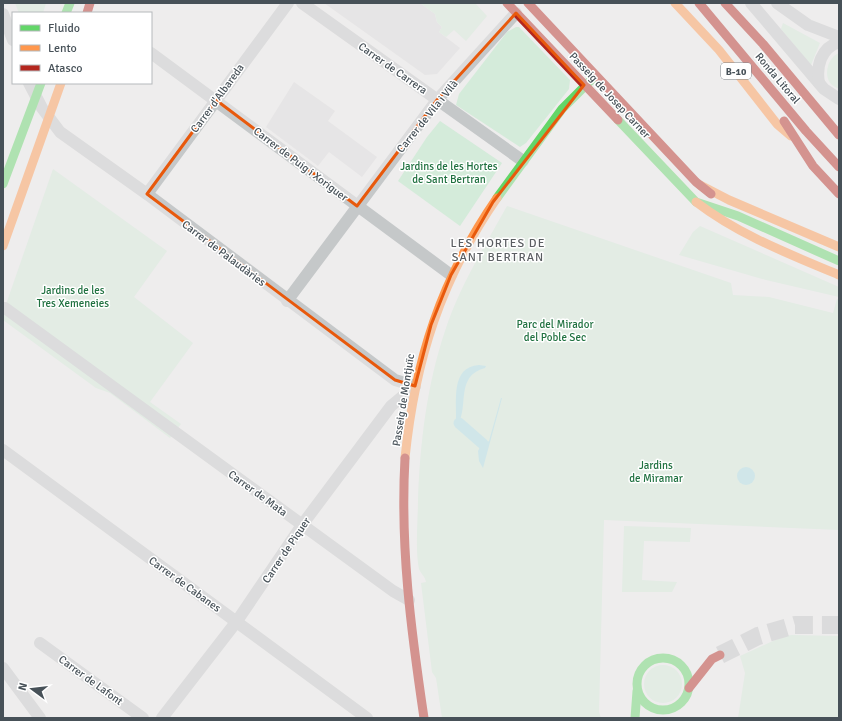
<svg xmlns="http://www.w3.org/2000/svg" width="842" height="721" font-family="Signika,sans-serif">
<style>
.education{fill:#dcdcdd}
.green{fill:#d4ebda}
.water{fill:#acdee5}
.lines{fill:none;stroke-linecap:round;stroke-linejoin:round}
.canal{stroke:#acdee5;stroke-width:11}
.secondary-tunnel{stroke:#c4c6c8;stroke-width:18;stroke-dasharray:18 9;stroke-linecap:butt}
.street{stroke:#c5c8c9;stroke-width:12}
.fast{stroke:#63d668;stroke-width:9}
.slow{stroke:#ff974d;stroke-width:9}
.jam{stroke:#b3261e;stroke-width:9}
.marked{fill:none;stroke:#e8590c;stroke-width:3;stroke-linejoin:round}
.labels{text-anchor:middle;stroke-width:3;stroke-linejoin:round;paint-order:stroke}
.shield{fill:#fff;stroke:#7e858a;stroke-width:1}
.shield-label{font-size:10px;font-weight:bold;fill:#475158}
.street-label{font-size:11px;fill:#475158;stroke:#fff}
.park-label{font-size:11px;fill:#207140;stroke:#fff}
.neighbourhood-label{font-size:12px;letter-spacing:1px;fill:#5a5d61;stroke:#fff}
</style>
<rect width="100%" height="100%" fill="#eeeded"/>
<g class="education">
<path d="M324 3H420L435 14 437 22 442 27 439 32 460 48 437 74 425 75Z"/>
<path d="M294 82 335 111 328 121 377 157 362 177 329 152 318 166 266 127Z"/>
</g>
<g class="green">
<path d="M15 3H46L43 13H19Z"/>
<path d="M420 3H475L487 16 466 41 454 30 446 37 439 32 442 27 437 22 435 14Z"/>
<path d="M783 23 820 43 811 65 781 29Z"/>
<path d="M516 27H519L570 80 569 89 526 143 520 147 456 105 459 94 507 32Z"/>
<path d="M839 53V89C837 88 833 86 831 84 823 75 828 57 839 53Z"/>
<path d="M440 121 502 163 460 226 398 181 427 137Z"/>
<path d="M53 169 167 251 134 297 193 343 150 402 181 424 170 438 110 393 96 388 3 320V313Z"/>
<path d="M507 206 731 283 733 295 769 297 833 313 837 299 839 300V530L604 520 599 712 601 718H442L436 678 432 672 421 583 426 582C425 576 421 574 419 569 415 550 418 519 418 499 420 443 427 384 445 331 459 287 485 246 507 206Z"/>
<path d="M700 226 839 287V297L766 280 679 255 693 232Z"/>
<path d="M624 526 691 528 690 542 644 541 642 580 677 582 672 592H622Z"/>
<path d="M792 635 839 636V718H738L745 673 740 656 784 636Z"/>
<circle cx="663" cy="684" r="19"/>
</g>
<g class="water">
<path d="M479 365 486 366 485 368C455 376 469 406 458 424L456 422C457 401 450 367 479 365Z"/>
<path d="M501 398H502L483 468 479 461 478 451 480 447 489 441Z"/>
<circle cx="746" cy="476" r="9"/>
</g>
<g class="lines">
<path class="canal" d="M459 423 483 444"/>
<path class="secondary-tunnel" d="M720 655 758 636 795 625H839"/>
<g class="street">
<path d="M302 3 523 161"/>
<path d="M751 3 824 89 839 99"/>
<path d="M777 3 808 25 839 37"/>
<path d="M3 14 13 40"/>
<path d="M151 53 451 275"/>
<path d="M29 83 42 108 60 132 147 194 395 380 415 386"/>
<path d="M819 83C816 66 821 48 839 42"/>
<path d="M147 194 288 3"/>
<path d="M287 301 437 100 516 13"/>
<path d="M5 308 393 591 409 600"/>
<path d="M3 450 367 718"/>
<path d="M40 643 143 718"/>
<path d="M3 668 40 718"/>
<path d="M162 718 237 621 302 525 391 406 415 386"/>
</g>
<g class="fast">
<path d="M66 13 70 3"/>
<path d="M618 120 696 202 738 216 839 261"/>
<path d="M3 184 41 83"/>
<path d="M497 198 562 109 595 76"/>
<circle cx="663" cy="684" r="26"/>
<path d="M635 718 637 691"/>
</g>
<g class="slow">
<path d="M675 3 719 50 777 124 791 136"/>
<path d="M700 185 729 200 839 247"/>
<path d="M696 202C739 235 789 254 839 275"/>
<path d="M3 246 61 83"/>
<path d="M405 458C415 360 441 279 497 198"/>
</g>
<g class="jam">
<path d="M507 3 618 120"/>
<path d="M528 3 696 182 711 194"/>
<path d="M699 3 806 131 839 167"/>
<path d="M725 3 763 44 839 135"/>
<path d="M87 13 90 3"/>
<path d="M784 121 813 166 839 194"/>
<path d="M405 458C400 547 411 630 424 718"/>
<path d="M689 688 712 659 720 655"/>
</g>
</g>
<path d="M0 0H842V721H0ZM516 13 584 85 493 202 451 275 431 325 415 386 395 380 147 194 216 100 357 206 437 100Z" fill="#eeeded" fill-opacity=".55" fill-rule="evenodd"/>
<path class="marked" d="M516 13 584 85 493 202 451 275 431 325 415 386 395 380 147 194 216 100 357 206 437 100Z"/>
<g class="labels">
<rect class="shield" x="721" y="63" width="30" height="16" rx="3"/>
<g class="shield-label">
<text x="736" y="75">B-10</text>
</g>
<g class="street-label">
<text transform="translate(393 68) rotate(35)" y="4">Carrer de Carrera</text>
<text transform="translate(778 78) rotate(50)" y="4">Ronda Litoral</text>
<text transform="translate(610 95) rotate(47)" y="4">Passeig de Josep Carner</text>
<text transform="translate(217 98) rotate(-54)" y="4">Carrer d'Albareda</text>
<text transform="translate(427 116) rotate(-51)" y="4">Carrer de Vila i Vilà</text>
<text transform="translate(301 164) rotate(37)" y="4">Carrer de Puig i Xoriguer</text>
<text transform="translate(224 253) rotate(37)" y="4">Carrer de Palaudàries</text>
<text transform="translate(403 400) rotate(-81)" y="4">Passeig de Montjuïc</text>
<text transform="translate(258 493) rotate(36)" y="4">Carrer de Mata</text>
<text transform="translate(286 550) rotate(-56)" y="4">Carrer de Piquer</text>
<text transform="translate(185 584) rotate(36)" y="4">Carrer de Cabanes</text>
<text transform="translate(91 680) rotate(36)" y="4">Carrer de Lafont</text>
</g>
<g class="park-label">
<text x="449" y="170">Jardins de les Hortes<tspan x="449" dy="13">de Sant Bertran</tspan></text>
<text x="73" y="294">Jardins de les<tspan x="73" dy="13">Tres Xemeneies</tspan></text>
<text x="555" y="328">Parc del Mirador<tspan x="555" dy="13">del Poble Sec</tspan></text>
<text x="656" y="469">Jardins<tspan x="656" dy="13">de Miramar</tspan></text>
</g>
<g class="neighbourhood-label">
<text x="498" y="247">LES HORTES DE<tspan x="498" dy="14">SANT BERTRAN</tspan></text>
</g>
</g>
<rect width="842" height="721" fill="none" stroke="#475158" stroke-width="8"/>
<rect x="12" y="12" width="140" height="72" fill="#ffffff" stroke="#b5b9bc"/>
<rect x="20" y="25" width="20" height="6" fill="#63d668" stroke="#b5b9bc"/>
<text x="48" y="32" font-size="12" fill="#475158">Fluido</text>
<rect x="20" y="45" width="20" height="6" fill="#ff974d" stroke="#b5b9bc"/>
<text x="48" y="52" font-size="12" fill="#475158">Lento</text>
<rect x="20" y="65" width="20" height="6" fill="#b3261e" stroke="#b5b9bc"/>
<text x="48" y="72" font-size="12" fill="#475158">Atasco</text>
<g transform="translate(32 689) rotate(285)" stroke="#ffffff" stroke-width="3" paint-order="stroke">
<path d="M0-3L7 15L0 10L-7 15Z" fill="#475158"/>
<text y="-6" font-size="11" font-weight="bold" text-anchor="middle" fill="#475158">N</text>
</g>
</svg>
